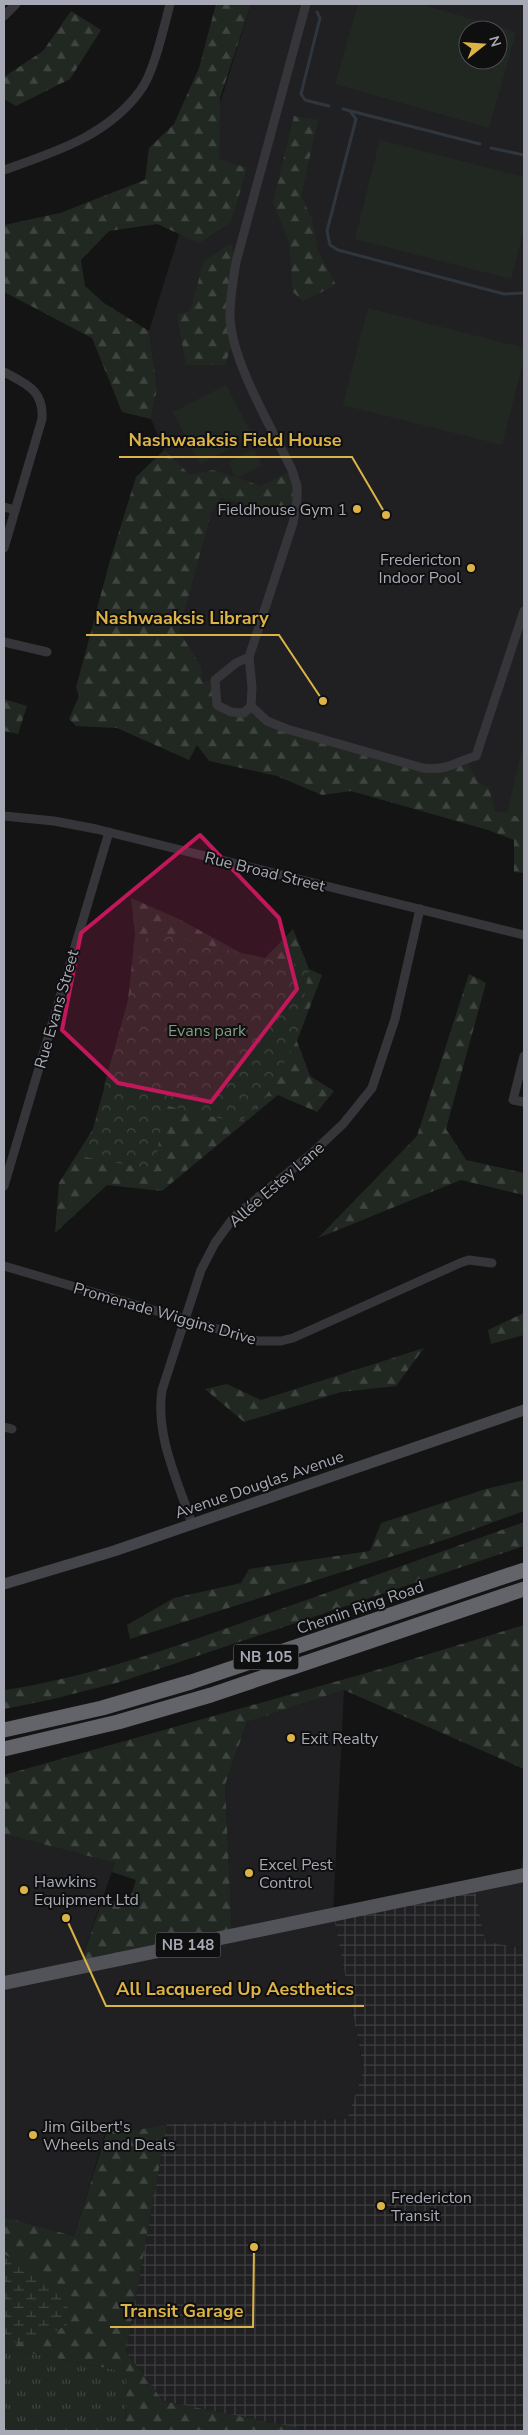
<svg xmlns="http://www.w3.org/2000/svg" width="528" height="2435" font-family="'Nunito Sans',sans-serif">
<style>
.built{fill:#202022;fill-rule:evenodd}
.industrial{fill:url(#industrial-grid)}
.grass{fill:url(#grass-tufts)}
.forest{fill:url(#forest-firs)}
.wetland{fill:url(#wetland-marsh)}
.park{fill:url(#park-crowns)}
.pitch{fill:#212822;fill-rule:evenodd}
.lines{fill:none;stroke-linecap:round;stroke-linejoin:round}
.stream{stroke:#2f363d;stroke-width:3}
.street{stroke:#36363a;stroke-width:9}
.secondary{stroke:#44454a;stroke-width:11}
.primary{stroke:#525359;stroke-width:14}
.highway{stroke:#62646a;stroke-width:15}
.marked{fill:#c2185b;fill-opacity:0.2;stroke:#c2185b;stroke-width:4;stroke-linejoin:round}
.poi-dot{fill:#dcb346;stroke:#0f0f10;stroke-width:2}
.labels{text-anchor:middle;stroke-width:4;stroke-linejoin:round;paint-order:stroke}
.shield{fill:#0f0f10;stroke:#797c83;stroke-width:1}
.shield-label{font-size:15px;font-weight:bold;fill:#a7aab4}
.poi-label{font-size:16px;fill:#a7aab4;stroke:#0f0f10;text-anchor:start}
.street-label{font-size:16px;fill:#a7aab4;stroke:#0f0f10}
.park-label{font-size:16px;fill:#819d84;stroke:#0f0f10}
.leader{fill:none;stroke:#dcb346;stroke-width:2}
.callout-dot{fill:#dcb346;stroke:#0f0f10;stroke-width:2}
.callout-label{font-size:18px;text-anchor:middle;font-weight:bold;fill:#dcb346;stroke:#0f0f10;stroke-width:4;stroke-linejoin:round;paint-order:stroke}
</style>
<defs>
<pattern id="industrial-grid" width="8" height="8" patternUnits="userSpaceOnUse" patternTransform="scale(1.25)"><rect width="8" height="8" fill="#202022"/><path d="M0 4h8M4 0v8" fill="none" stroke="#3e3e40"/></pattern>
<pattern id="grass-tufts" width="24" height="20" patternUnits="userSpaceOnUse" patternTransform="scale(1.25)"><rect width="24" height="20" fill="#212822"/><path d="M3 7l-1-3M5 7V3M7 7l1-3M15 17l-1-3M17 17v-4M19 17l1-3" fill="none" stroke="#3e4440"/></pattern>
<pattern id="forest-firs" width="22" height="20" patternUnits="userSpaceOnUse" patternTransform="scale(1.25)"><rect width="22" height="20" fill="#212822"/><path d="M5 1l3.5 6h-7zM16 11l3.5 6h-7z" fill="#3e4440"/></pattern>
<pattern id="wetland-marsh" width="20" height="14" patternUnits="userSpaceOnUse" patternTransform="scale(1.25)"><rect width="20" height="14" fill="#212822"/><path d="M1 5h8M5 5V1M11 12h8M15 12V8" fill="none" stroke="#3e4440"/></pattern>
<pattern id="park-crowns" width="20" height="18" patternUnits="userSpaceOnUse" patternTransform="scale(1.25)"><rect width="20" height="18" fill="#212822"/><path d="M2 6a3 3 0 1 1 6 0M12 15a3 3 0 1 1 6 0" fill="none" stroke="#3e4440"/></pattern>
</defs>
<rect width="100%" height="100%" fill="#141415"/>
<g class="built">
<path d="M251 4H524V839L210 748 166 649 177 482 151 419 157 388 149 331ZM468 30H498V60H468Z"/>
<path d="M344 1690 333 1913 364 2071 347 2119 167 2124 137 2130 121 2128 105 2134 74 2236 4 2217V1834L115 1863 78 1968 232 1935 225 1785 247 1722Z"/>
<path d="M524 1845V1949L485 1941 474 1885 520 1876Z"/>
</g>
<path class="industrial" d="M474 1885 485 1941 524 1949V2431H297V2428L163 2401 126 2352 167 2124 347 2119 364 2070 333 1913Z"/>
<path class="grass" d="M4 2348 127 2372 125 2431H4Z"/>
<g class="forest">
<path d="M216 4H251L220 98 219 159 247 168 231 222 199 243 157 224 109 231 81 260 85 286 104 303 149 331 157 388 151 419 122 412 92 338 4 292V225L60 213 145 180 149 148 174 124 199 68Z"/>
<path d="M71 11 101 30 70 79 16 106 4 99V77L43 51Z"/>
<path d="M294 116 318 120 301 196 312 219 318 251 336 285 303 301 293 292 289 242 273 202Z"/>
<path d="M231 243 236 262 231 295 233 341 225 365H186L177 315 190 311 204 261Z"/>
<path d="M164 450 190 475 213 470 261 486 292 470 297 500 274 513 221 498 211 513 179 631 201 667 202 682 215 680 217 705 231 712 251 706 267 721 423 768 466 759 478 782 489 788 495 812 507 813 524 819V873L514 872V840L488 830 351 791 322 795 277 776 209 761 197 745 189 760 117 728 76 726 69 719 79 696 76 687 84 658 109 564 136 477Z"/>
<path d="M4 699 27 706 18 734 4 731Z"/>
<path d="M131 898 179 919 241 953 265 958 293 929 309 969 322 975 297 1041 310 1076 334 1091 317 1112 278 1095 162 1191 107 1185 55 1233 59 1183 108 1105 104 1086 128 1000 135 934Z"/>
<path d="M469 974 486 983 446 1129 466 1160 524 1173V1195L461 1180 318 1238 417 1136Z"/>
<path d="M524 1313V1335L491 1344 488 1330Z"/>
<path d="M424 1348 396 1386 341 1392 244 1422 205 1389 227 1384 261 1400Z"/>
<path d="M524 1480V1511L450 1538 130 1639 127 1625 174 1598 241 1583 249 1569 370 1551 381 1523 486 1489Z"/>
<path d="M524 1522V1546L120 1682 49 1700 4 1709V1690C92 1677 177 1646 261 1616 349 1585 436 1554 524 1522Z"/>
<path d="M524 1625V1769L344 1690 247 1722 225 1785 232 1935 78 1969 103 1899 128 1905 136 1880 112 1872 115 1863 4 1834V1775L370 1672Z"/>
<path d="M167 2124 126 2352 163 2401 298 2428 297 2431H125L127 2372 4 2348V2217L74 2236 106 2134 121 2128 137 2130Z"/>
</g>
<path class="wetland" d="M4 2254 50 2280 68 2308 67 2325 31 2344 4 2341Z"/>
<path class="park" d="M148 931 309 969 297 1040 264 1100 239 1123 164 1105 155 1170 85 1157Z"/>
<g class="pitch">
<path d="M358 4H420L516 32 489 128 335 84ZM468 30H498V60H468Z"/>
<path d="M380 140 524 177V229L511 279 355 239Z"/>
<path d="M368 308 524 348V358L502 445 343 405Z"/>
<path d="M226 385 253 437 200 464 173 412Z"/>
<path d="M254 449 262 465 236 479 228 462Z"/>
<path d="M524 742V819L507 813Z"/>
</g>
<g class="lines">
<g class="stream">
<path d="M317 12 320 18 301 94 305 100 329 106"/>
<path d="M343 109 480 144"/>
<path d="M350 111 356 119 327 231 330 245 338 250 504 294 524 293"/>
<path d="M491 148 524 155"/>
</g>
<g class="street">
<path d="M306 4 236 262C233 280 230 298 230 316 231 361 272 428 292 470L297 486V500L293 523 249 657 252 687 251 706 267 721 287 729 423 768C448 771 454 762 476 756L524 611"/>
<path d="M4 16 16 4"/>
<path d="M4 170C55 152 107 136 140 91 154 73 164 26 170 4"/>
<path d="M4 372C26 384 44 390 42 419L4 548"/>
<path d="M4 507 15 510"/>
<path d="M4 642 47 652"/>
<path d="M249 657 236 663 215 680 217 705 231 712 244 713 251 706"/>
<path d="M4 816 54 821 96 829 524 935"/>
<path d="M524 1056 513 1100 524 1102"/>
<path d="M4 1186 109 832"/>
<path d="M4 1266 258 1341H281L293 1338 460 1263 469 1260 492 1263"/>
<path d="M4 1427 12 1429"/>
<path d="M192 1524C178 1481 155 1436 162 1390L201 1270 215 1243 234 1217 311 1154 343 1124 372 1088 395 1019 420 909"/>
</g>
<path class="secondary" d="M4 1584 114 1551 524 1410"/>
<path class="primary" d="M4 1983 524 1875"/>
<g class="highway">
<path d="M4 1730 102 1708 191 1682 524 1570"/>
<path d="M4 1749 118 1722 211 1695 524 1589"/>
</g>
</g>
<path class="marked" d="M200 835 279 918 297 989 211 1102 118 1083 62 1030 81 933Z"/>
<g class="poi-dot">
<circle cx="357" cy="509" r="5"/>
<circle cx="471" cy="568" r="5"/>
<circle cx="291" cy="1738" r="5"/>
<circle cx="249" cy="1873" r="5"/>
<circle cx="24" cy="1890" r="5"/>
<circle cx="33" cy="2135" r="5"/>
<circle cx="381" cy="2206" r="5"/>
</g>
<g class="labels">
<g class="shield">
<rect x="233.5" y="1644.5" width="65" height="25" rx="4"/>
<rect x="155.5" y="1932.5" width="65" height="25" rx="4"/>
</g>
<g class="shield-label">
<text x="266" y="1662">NB 105</text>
<text x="188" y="1950">NB 148</text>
</g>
<g class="poi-label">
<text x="347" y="515" text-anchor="end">Fieldhouse Gym 1</text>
<text x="461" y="565" text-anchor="end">Fredericton<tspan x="461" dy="18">Indoor Pool</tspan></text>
<text x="301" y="1744">Exit Realty</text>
<text x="259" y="1870">Excel Pest<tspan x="259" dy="18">Control</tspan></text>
<text x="34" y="1887">Hawkins<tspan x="34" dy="18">Equipment Ltd</tspan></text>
<text x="43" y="2132">Jim Gilbert's<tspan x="43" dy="18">Wheels and Deals</tspan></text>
<text x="391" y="2203">Fredericton<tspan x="391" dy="18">Transit</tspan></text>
</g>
<g class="street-label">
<text transform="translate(265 871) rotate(14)" y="6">Rue Broad Street</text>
<text transform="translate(56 1009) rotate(-74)" y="6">Rue Evans Street</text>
<text transform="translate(276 1184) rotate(-41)" y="6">Allée Estey Lane</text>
<text transform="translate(165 1313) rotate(16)" y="6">Promenade Wiggins Drive</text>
<text transform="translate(259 1484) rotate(-19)" y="6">Avenue Douglas Avenue</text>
<text transform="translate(360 1607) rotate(-19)" y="6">Chemin Ring Road</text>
</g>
<g class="park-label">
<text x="207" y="1036">Evans park</text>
</g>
</g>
<path class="leader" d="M386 515L352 457H119M323 701L279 635H86M66 1918L106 2006H364M254 2247L253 2327H110"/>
<g class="callout-dot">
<circle cx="386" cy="515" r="5"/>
<circle cx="323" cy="701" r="5"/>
<circle cx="66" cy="1918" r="5"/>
<circle cx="254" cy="2247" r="5"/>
</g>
<g class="callout-label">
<text x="235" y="446">Nashwaaksis Field House</text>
<text x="182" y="624">Nashwaaksis Library</text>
<text x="235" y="1995">All Lacquered Up Aesthetics</text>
<text x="182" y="2317">Transit Garage</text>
</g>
<rect width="528" height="2435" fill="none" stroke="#a7aab4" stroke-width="10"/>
<g transform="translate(483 45) rotate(73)"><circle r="24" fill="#0f0f10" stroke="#4c4d52"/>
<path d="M0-4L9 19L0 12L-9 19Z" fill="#dcb346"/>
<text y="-8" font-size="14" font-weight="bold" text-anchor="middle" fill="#a7aab4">N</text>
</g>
</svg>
